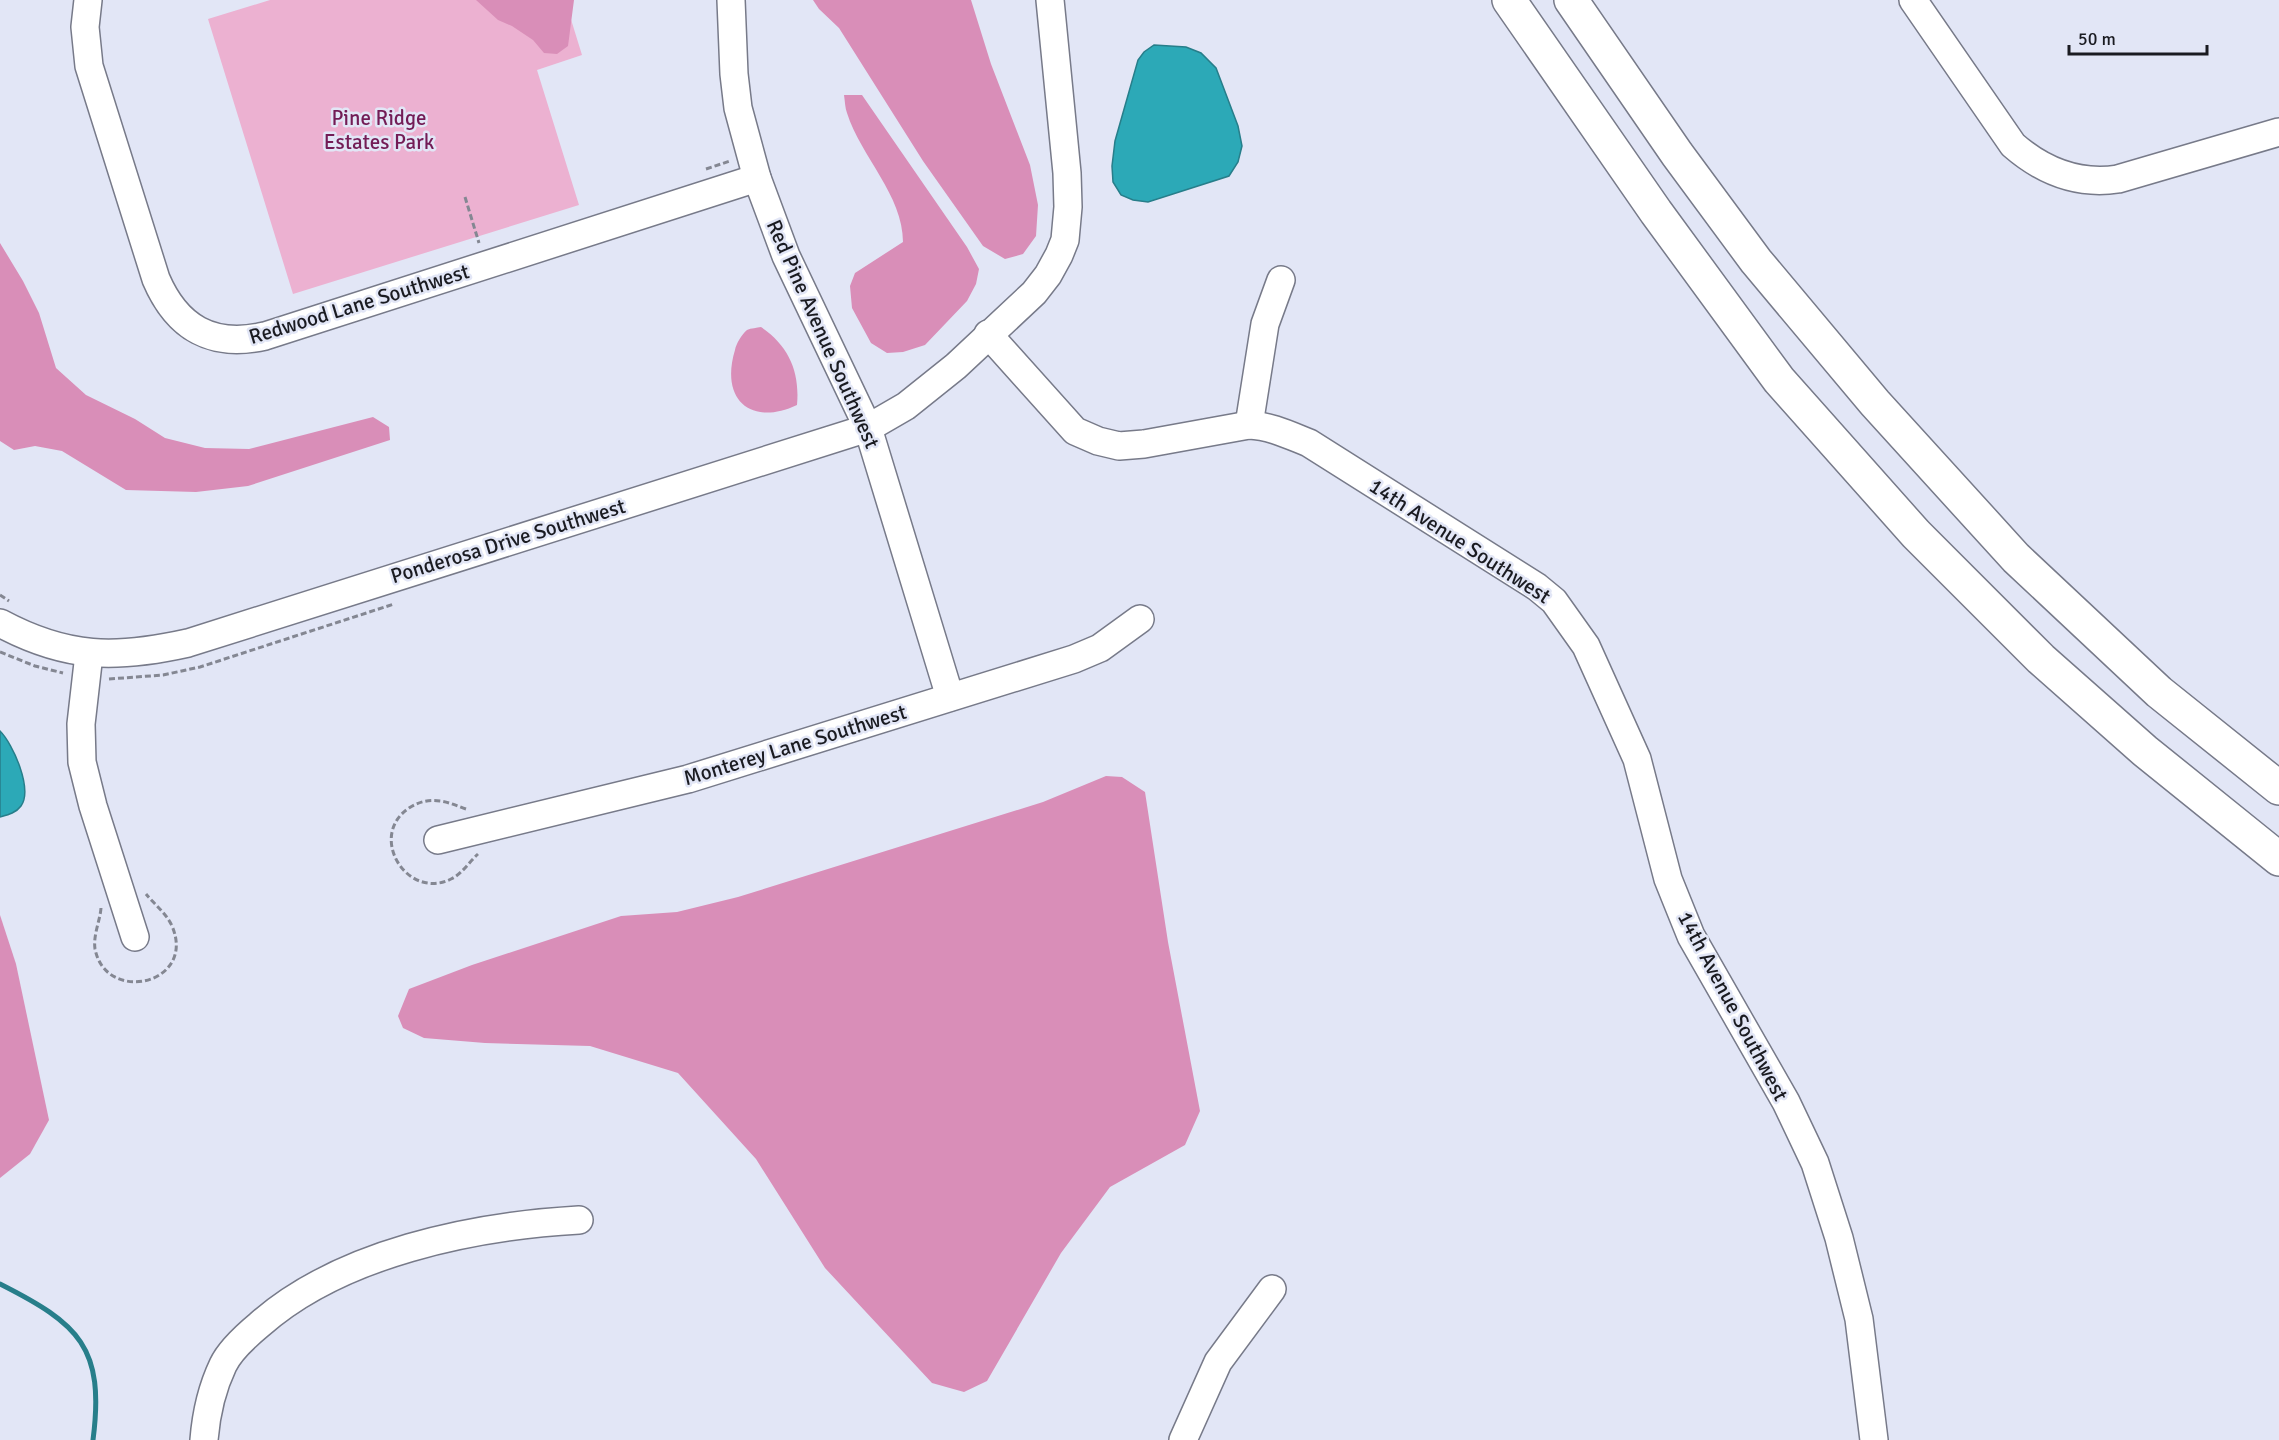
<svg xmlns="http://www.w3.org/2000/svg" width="2279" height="1440" font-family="Signika,sans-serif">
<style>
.green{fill:#ecb1d1}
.forest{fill:#d98eb8}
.water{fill:#2ca9b7;stroke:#277e8a;stroke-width:1.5}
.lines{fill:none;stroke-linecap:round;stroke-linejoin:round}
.stream{stroke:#277e8a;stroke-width:5}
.minor-casing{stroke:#777a89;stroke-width:30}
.highway-casing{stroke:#777a89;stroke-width:36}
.path{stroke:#848792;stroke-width:3;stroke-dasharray:6 3;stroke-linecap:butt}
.minor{stroke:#fff;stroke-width:27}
.highway{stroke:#fff;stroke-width:33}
.labels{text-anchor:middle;stroke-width:5;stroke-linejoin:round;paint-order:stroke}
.park-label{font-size:21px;fill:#731c56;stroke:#e2e6f6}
.street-label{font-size:21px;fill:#1a1b21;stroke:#e2e6f6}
</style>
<rect width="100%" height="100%" fill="#e2e6f6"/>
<path class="green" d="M270 0H565L582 55 537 70 579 205 293 294 208 19Z"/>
<g class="forest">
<path d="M476 0H574L568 46 557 54 544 53 533 40 512 26 498 20Z"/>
<path d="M813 0H971L991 64 1030 165 1038 205 1036 236 1023 254 1005 259 983 246 923 161 839 28 819 9Z"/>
<path d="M844 95H862L967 247 979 269 976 284 967 301 925 345 903 352 887 353 871 343 852 308 850 286 855 273 903 242C903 195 861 157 847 113 845 108 845 101 844 95Z"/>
<path d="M0 243 23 281 39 313 56 368 86 395 135 419 165 438 205 448 249 449 373 417 389 427 390 440 248 486 196 492 126 490 62 451 35 446 14 450 0 441Z"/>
<path d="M761 327C789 346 800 372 797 405 750 427 720 399 735 350 736 344 742 334 747 330 751 328 757 328 761 327Z"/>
<path d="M1106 776 1122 777 1145 792 1168 942 1200 1111 1185 1145 1110 1187 1061 1253 987 1381 964 1392 932 1383 825 1268 756 1159 678 1073 590 1046 485 1043 424 1038 403 1028 398 1016 409 989 472 965 621 916 677 912 738 897 1043 802Z"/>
<path d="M0 915 16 964 49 1120 30 1154 0 1178Z"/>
</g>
<g class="water">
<path d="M1154 45 1186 47 1201 53 1216 68 1238 126 1242 146 1238 162 1229 176 1148 202 1133 200 1121 195 1113 182 1112 166 1115 141 1138 60 1144 52Z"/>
<path d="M0 731C13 744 33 789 21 806 16 813 7 815 0 817Z"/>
</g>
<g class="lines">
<path class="stream" d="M0 1284C79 1324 105 1347 93 1440"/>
<g class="minor-casing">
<g id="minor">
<path d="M88 0 85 27 89 66 156 279C177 328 212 348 265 336L757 178"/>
<path d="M731 0 734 74 738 108 757 178 786 256 868 428 950 697"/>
<path d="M1913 0 2013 145C2044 172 2078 185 2118 179L2279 132"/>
<path d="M988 334 1075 431 1098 441 1119 446 1144 444 1249 425C1271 426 1289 435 1309 443L1537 587 1554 601 1586 646 1637 759 1668 879 1691 936 1786 1102 1815 1163 1839 1238 1859 1319 1874 1440"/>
<path d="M1249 425 1265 324 1281 280"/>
<path d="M0 623C67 659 116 659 188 643L868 428 906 406 956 366 1034 293 1048 275 1059 255 1065 240 1068 207 1067 173 1050 0"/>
<path d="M89 654 81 724 82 762 93 806 135 937"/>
<path d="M438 840 688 779 1074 659 1100 648 1140 619"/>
<path d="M204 1440C206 1415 212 1388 223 1365 230 1350 247 1335 259 1325 340 1253 473 1226 579 1220"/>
<path d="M1183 1440 1218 1362 1272 1289"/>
</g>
</g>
<g class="highway-casing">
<g id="highway">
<path d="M1509 0 1656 212 1779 380 1916 534 2041 659 2145 751 2279 859"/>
<path d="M1571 0 1677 154 1756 261 1875 403 2016 558 2159 692 2279 788"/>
</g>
</g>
<g class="path">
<path d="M706 169 730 161"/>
<path d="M465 197 479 243"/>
<path d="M0 595 9 601"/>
<path d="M0 652 35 666 63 673"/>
<path d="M109 679 163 675 200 667 394 604"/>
<path d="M466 809C457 806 449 802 440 801 429 799 418 802 409 808 367 836 407 901 451 879 462 874 469 862 478 854"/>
<path d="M101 908C100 921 93 935 95 949 106 1005 197 984 172 926 166 913 155 905 146 894"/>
</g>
<use href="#minor" class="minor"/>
<use href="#highway" class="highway"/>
</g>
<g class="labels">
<g class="park-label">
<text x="379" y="125">Pine Ridge<tspan x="379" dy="24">Estates Park</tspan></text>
</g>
<g class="street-label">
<text transform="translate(359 304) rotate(-17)" y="7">Redwood Lane Southwest</text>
<text transform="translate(823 334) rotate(66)" y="7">Red Pine Avenue Southwest</text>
<text transform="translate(508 541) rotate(-17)" y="7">Ponderosa Drive Southwest</text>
<text transform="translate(1460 541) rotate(33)" y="7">14th Avenue Southwest</text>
<text transform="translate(795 745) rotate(-17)" y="7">Monterey Lane Southwest</text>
<text transform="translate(1733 1006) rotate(62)" y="7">14th Avenue Southwest</text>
</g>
</g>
<path d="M2069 45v9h138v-9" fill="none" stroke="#1a1b21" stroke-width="3"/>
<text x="2078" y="45" font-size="18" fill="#1a1b21" stroke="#e2e6f6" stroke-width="4.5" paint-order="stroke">50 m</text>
</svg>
